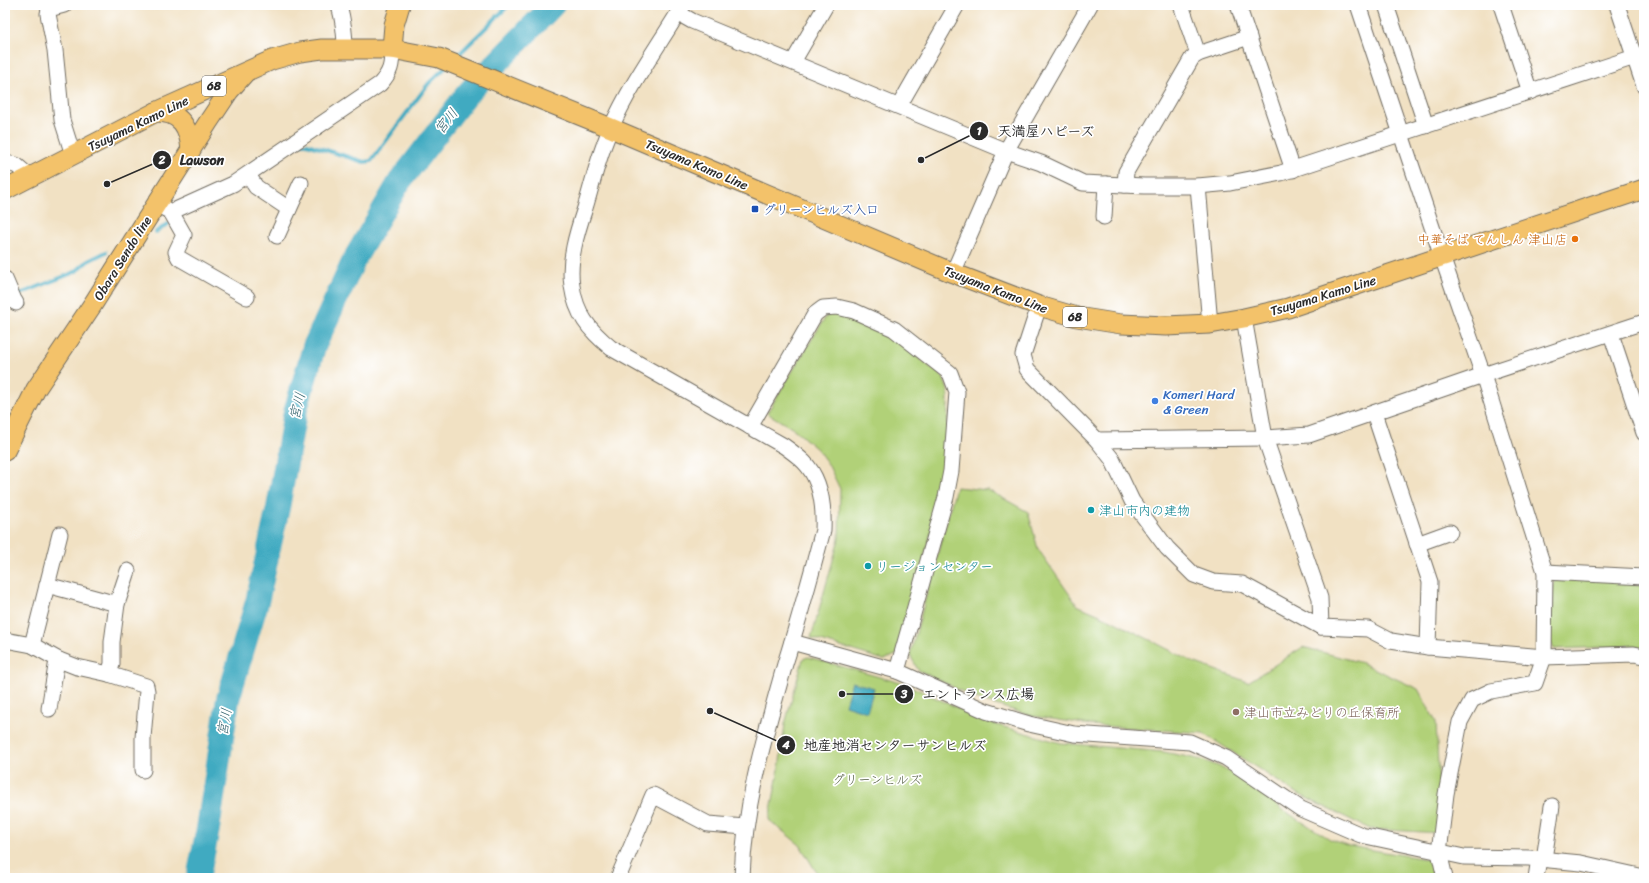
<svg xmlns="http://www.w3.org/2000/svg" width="1649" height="883" font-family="Sriracha,'Klee One',sans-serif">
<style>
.green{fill:#b1d178;stroke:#6e7e52}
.water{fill:#41aac1;stroke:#366a76}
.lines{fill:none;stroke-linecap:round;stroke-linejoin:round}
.stream{stroke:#41aac1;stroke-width:4}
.river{stroke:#41aac1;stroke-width:24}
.minor-casing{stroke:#706b60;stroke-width:17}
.major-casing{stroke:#706b60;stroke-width:21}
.minor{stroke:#fff;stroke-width:15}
.major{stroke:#f3c26a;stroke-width:19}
.transit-dot{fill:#1a4fb4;stroke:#fff;stroke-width:1.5}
.food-dot{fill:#e8710a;stroke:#fff;stroke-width:1.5}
.shop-dot{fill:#3f7fe0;stroke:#fff;stroke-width:1.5}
.culture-dot{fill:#0f9aa8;stroke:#fff;stroke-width:1.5}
.education-dot{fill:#8d6e63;stroke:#fff;stroke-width:1.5}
.labels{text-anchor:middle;stroke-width:3.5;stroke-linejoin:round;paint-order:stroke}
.shield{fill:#fff;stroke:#6b6b6b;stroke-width:1}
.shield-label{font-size:12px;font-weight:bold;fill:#2b2b2b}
.street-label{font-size:13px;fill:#2b2b2b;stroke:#fff}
.transit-label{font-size:13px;fill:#164399;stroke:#fff;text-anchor:start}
.food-label{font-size:13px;fill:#c56008;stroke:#fff;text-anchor:end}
.shop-label{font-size:13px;fill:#366cbe;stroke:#fff;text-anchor:start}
.culture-label{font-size:13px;fill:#0d838f;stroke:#fff;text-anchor:start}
.education-label{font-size:13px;fill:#785e54;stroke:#fff;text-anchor:start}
.park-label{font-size:13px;fill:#535d42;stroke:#fff}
.water-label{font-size:14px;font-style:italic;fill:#35646e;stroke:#fff}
.leader{fill:none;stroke:#2b2b2b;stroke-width:1.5}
.callout-dot{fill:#2b2b2b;stroke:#fff;stroke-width:1.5}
.mark-label{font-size:12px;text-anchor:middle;font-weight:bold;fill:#fff}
.callout-label{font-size:14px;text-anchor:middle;font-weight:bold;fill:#2b2b2b;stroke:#fff;stroke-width:3.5;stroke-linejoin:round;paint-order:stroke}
</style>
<rect width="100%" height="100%" fill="#fff"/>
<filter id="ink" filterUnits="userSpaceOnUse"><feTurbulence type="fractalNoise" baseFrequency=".025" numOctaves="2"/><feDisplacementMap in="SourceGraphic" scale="8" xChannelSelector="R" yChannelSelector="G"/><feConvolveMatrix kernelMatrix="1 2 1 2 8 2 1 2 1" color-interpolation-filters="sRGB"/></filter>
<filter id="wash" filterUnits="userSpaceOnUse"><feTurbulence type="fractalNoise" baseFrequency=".012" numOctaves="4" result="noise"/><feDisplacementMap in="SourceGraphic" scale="16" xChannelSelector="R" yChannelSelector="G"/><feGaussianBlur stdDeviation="0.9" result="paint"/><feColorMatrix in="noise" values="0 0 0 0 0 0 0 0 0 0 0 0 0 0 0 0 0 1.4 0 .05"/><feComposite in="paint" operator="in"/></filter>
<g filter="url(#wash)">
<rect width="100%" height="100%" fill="#f1e1c3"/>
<g class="green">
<path d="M828 313 850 319 887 334 943 377 948 390 947 473 898 654 884 660 811 638 839 539 840 489 828 464 817 449 795 430 767 413Z"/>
<path d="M956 487 988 490 1028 512 1038 549 1077 605 1109 619 1193 662 1248 682 1303 647 1362 663 1418 689 1436 722 1441 833 1370 829 1296 793 1203 733 1091 725 1033 716 982 701 918 670 910 655Z"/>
<path d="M1558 576 1644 583V649L1633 646 1554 649 1548 637 1554 582Z"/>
<path d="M808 657 908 685 990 723 1061 743 1164 752 1202 760 1218 766 1248 782 1283 810 1330 839 1349 846 1432 860 1434 878H820L800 845 769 820 779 769 785 724 803 659Z"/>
</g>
<path class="water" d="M852 682 874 688 867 712 845 705Z"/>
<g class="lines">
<g class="stream">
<path d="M454 59 509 5"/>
<path d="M302 144H307L364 162 371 161 429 83 446 67"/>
<path d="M156 232 168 224"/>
<path d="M5 300 75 272 88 261 106 252"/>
</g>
<path class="river" d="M198 878 208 829 228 699 257 602 278 508 295 412 314 347 355 258 400 181 467 94 553 5"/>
</g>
</g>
<g filter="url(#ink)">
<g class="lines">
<g class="minor-casing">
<g id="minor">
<path d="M64 5 49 9 48 14 55 50 62 120 73 155"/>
<path d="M339 5C343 20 345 33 345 48"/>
<path d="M683 5C659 45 630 85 611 128 599 153 593 182 585 208 577 232 568 261 572 286 576 314 589 330 611 348L784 446C791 451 798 456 804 462 821 479 824 507 823 530 811 575 799 620 785 664 765 735 744 804 742 878"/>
<path d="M1181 5 1198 54"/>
<path d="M1238 5 1293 170"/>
<path d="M1358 5 1442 257 1483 375 1545 572 1544 657 1535 683 1491 691 1472 700 1460 722 1446 794 1439 852 1445 878"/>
<path d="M1386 5 1426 126"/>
<path d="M1501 5 1530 92"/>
<path d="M1617 5 1644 86"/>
<path d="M678 13 692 21 1006 151 1041 163 1083 183 1144 186H1198L1230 183 1281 173 1644 54"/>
<path d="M793 62 826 5"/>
<path d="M899 106 957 5"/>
<path d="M5 163 16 165 30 177"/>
<path d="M248 175 256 187 289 209"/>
<path d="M1125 185 1126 172 1192 58 1198 54 1249 37"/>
<path d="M1198 186 1210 324"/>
<path d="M156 204 171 212 233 184 380 84C391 72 392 65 392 49"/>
<path d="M171 212 184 235 176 252 179 258 247 297"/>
<path d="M1104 217 1106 184"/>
<path d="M277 236 301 183"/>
<path d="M953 273 1006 151 1090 5"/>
<path d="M5 279 14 300 16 303"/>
<path d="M1039 306 1023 355 1027 369 1097 440 1112 459 1132 501 1167 548 1194 575 1213 582 1242 584 1321 627 1368 629 1391 641 1428 647 1544 657 1634 654 1644 656"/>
<path d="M1244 318 1265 438 1320 598 1321 627"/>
<path d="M1611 334 1644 433"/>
<path d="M1374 413 1430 582 1428 647"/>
<path d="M750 427 815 314 823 308 837 307 854 311 894 329 950 373 957 392 951 471 946 497 897 671"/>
<path d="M1097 440 1265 438 1309 435 1483 375 1644 322"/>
<path d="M1417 544 1450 532"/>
<path d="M1545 572 1644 577"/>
<path d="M47 585 117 604"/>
<path d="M5 640 32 645 59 660 77 667 109 674 146 686 147 691 143 738V770"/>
<path d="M792 642 897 671 986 711 1029 724 1074 734 1190 742 1226 758 1301 809 1361 835 1464 857 1529 858 1581 863 1644 877"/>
<path d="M32 645 60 534"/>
<path d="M109 674 112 664V642L117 604 128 571"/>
<path d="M49 709 56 666 59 660"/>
<path d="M1544 859 1552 806"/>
<path d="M618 878 653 795 708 824 745 827"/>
<path d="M1536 878 1539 858"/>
</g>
</g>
<g class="major-casing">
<g id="major">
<path d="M392 49 394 25 400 5"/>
<path d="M156 112C181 112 189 127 191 150"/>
<path d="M5 190 156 112 272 60 300 52 322 49H392L439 58 611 128 953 273 1039 306 1077 317 1121 324 1166 326 1210 324 1244 318 1288 308 1644 189"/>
<path d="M5 451 36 389 93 304 209 121 229 91 244 74"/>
</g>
</g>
<use href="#minor" class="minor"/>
<use href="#major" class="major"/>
</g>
</g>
<rect class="transit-dot" x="751" y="205" width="8" height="8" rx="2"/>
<circle class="food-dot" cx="1575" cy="239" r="4"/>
<circle class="shop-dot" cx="1155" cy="401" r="4"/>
<g class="culture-dot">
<circle cx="1091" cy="510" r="4"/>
<circle cx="868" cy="566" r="4"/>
</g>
<circle class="education-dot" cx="1236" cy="712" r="4"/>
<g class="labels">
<g class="shield">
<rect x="202" y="76" width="24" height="20" rx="3"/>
<rect x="1063" y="307" width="24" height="20" rx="3"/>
</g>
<g class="shield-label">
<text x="214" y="90">68</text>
<text x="1075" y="321">68</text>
</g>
<g class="street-label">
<text transform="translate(138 123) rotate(-26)" y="5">Tsuyama Kamo Line</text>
<text transform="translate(697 164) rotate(23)" y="5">Tsuyama Kamo Line</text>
<text transform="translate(122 258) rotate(-58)" y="5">Obara Sendo line</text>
<text transform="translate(996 289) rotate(21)" y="5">Tsuyama Kamo Line</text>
<text transform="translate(1323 295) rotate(-17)" y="5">Tsuyama Kamo Line</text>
</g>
<g class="transit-label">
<text x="763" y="214">グリーンヒルズ入口</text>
</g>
<g class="food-label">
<text x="1567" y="244">中華そば てんしん 津山店</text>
</g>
<g class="shop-label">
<text x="1163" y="399">Komeri Hard<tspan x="1163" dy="15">&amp; Green</tspan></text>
</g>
<g class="culture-label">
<text x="1099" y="515">津山市内の建物</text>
<text x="876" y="571">リージョンセンター</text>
</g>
<g class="education-label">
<text x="1244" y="717">津山市立みどりの丘保育所</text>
</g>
<g class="park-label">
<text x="877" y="784">グリーンヒルズ</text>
</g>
<g class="water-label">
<text transform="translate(446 121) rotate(-52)" y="5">宮川</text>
<text transform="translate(297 406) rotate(-76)" y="5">宮川</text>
<text transform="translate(224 722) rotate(-80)" y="5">宮川</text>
</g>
</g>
<path class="leader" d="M921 160L979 131M107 184L162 160M842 694L904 694M710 711L786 745"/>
<g class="callout-dot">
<circle cx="921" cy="160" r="4"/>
<circle cx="107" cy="184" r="4"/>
<circle cx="842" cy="694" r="4"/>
<circle cx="710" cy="711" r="4"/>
<circle cx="979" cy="131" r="10"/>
<circle cx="162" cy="160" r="10"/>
<circle cx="904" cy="694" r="10"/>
<circle cx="786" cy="745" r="10"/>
</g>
<g class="mark-label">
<text x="979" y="135">1</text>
<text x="162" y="164">2</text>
<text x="904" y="698">3</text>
<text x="786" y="749">4</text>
</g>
<g class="callout-label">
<text x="1046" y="136">天満屋ハピーズ</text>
<text x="202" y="165">Lawson</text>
<text x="978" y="699">エントランス広場</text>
<text x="895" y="750">地産地消センターサンヒルズ</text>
</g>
<rect width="1649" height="883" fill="none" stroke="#fff" stroke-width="20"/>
</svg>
